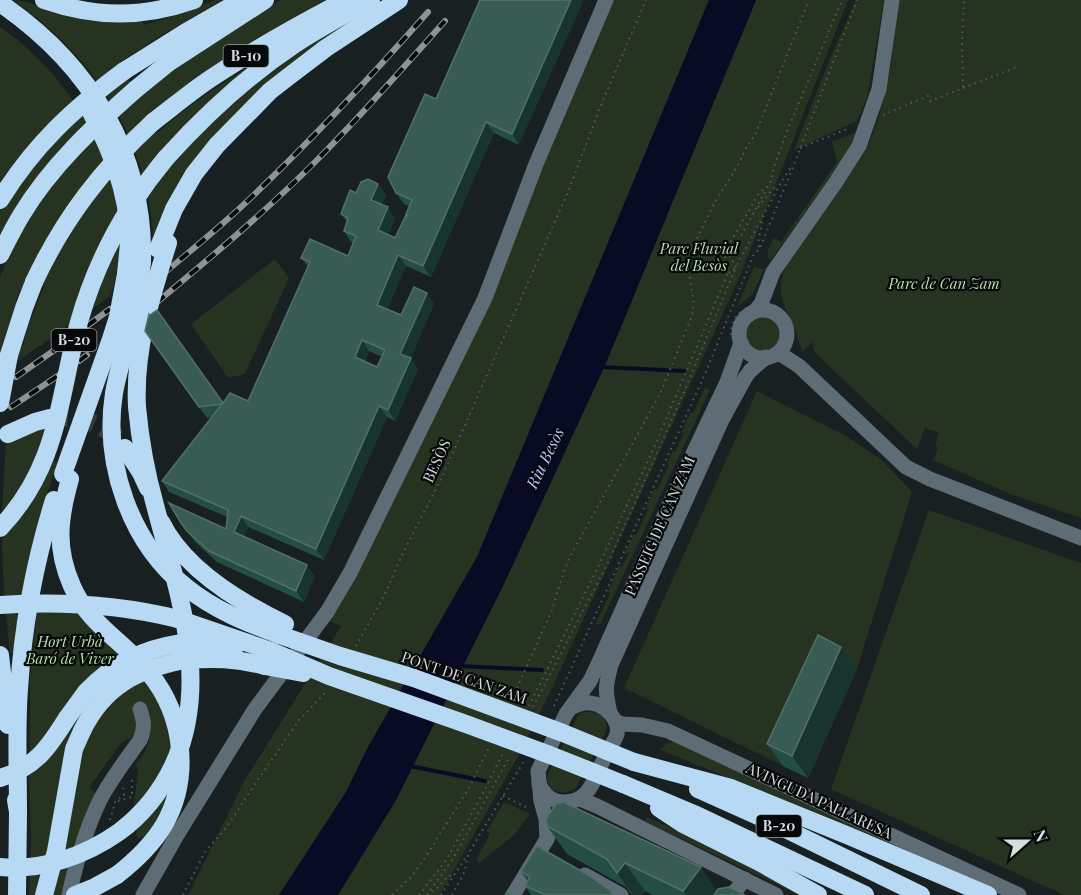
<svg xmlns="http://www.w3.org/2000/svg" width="1081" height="895" font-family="'Playfair Display',serif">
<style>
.green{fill:#253320}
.water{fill:#090b24}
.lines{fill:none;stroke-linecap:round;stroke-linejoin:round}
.stream{stroke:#090b24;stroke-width:4}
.highway-tunnel{stroke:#353c3d;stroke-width:18;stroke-dasharray:18 9;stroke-linecap:butt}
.path{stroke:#535a5b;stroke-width:2;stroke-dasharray:1.5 4.5;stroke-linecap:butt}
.minor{stroke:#5e6c76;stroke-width:15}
.highway{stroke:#b7d9f4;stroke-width:18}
.rail-casing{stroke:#8e9495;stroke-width:6}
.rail{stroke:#06090a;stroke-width:4;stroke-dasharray:11;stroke-linecap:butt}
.highway-bridge{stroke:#b7d9f4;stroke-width:18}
.wall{fill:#244d43;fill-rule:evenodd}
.shaded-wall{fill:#17342e}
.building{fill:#385c53;stroke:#517069;stroke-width:1.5;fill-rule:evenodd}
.labels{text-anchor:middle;stroke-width:4.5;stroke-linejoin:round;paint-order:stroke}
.shield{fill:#06090a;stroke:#989d9e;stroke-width:1.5}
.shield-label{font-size:14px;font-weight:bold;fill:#d7dcdd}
.park-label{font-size:15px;font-style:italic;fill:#b7dfaa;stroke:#06090a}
.street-label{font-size:15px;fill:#d7dcdd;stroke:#06090a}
.water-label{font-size:16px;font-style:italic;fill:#b6c1fb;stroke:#06090a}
</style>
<rect width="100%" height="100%" fill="#182021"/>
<g class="green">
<path d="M13 0C27 0 40 7 53 11 82 19 112 21 142 21L144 25 183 13 215 0H222L157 38 119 63 139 97 159 80 268 7 281 0H325C263 34 204 70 148 114L157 133C188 105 222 83 257 61L191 143C239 97 289 54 348 22L350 24 254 99 154 243C147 139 98 60 13 0Z"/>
<path d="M609 0H709L477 557 368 747 346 792 279 895H188L245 780 341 626 326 620 374 531Z"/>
<path d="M756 0H848L740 276 553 686 517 758 440 895H338L396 800 503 586 606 363Z"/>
<path d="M856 0H884L867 98 857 121 794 150 831 56Z"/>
<path d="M899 0H1081V518L1010 494 933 460 938 448 935 445 939 433 925 428 917 449 814 352 813 342 802 352C799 343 797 333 793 325 781 298 775 291 788 261L846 181 865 152 878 120 891 65 895 20Z"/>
<path d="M0 27C69 73 130 172 119 256 117 267 116 287 109 296 102 303 91 309 83 315 56 335 29 354 0 372V361L23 346 28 327 44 286 26 277 16 301 0 356V277L9 256 0 252Z"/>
<path d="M857 132 845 157 770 261C764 253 770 246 774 238L781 242 837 162 832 142Z"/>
<path d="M275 259 289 278 245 374 228 378 191 324Z"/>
<path d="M754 267 764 269 752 295 737 307Z"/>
<circle cx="763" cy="334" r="17"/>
<path d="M705 388 710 390 601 623 595 625 610 594 608 592 619 566 622 567 628 555 625 553 634 534 636 535 648 510 646 508 654 489 657 490 669 465 667 464 673 451 675 452 684 433 682 431 691 412 693 413Z"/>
<path d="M757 391 846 436 883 461 912 492 857 669 808 778 624 688Z"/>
<path d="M48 423 39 454 57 462 35 534 25 579 15 653H10C6 614 2 576 2 537 2 505 4 472 6 440Z"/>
<path d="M929 510 1081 563V895H1064L831 789Z"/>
<path d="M37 610 82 613 150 683 166 714 176 768 157 827 145 837 137 838 133 812 138 773 136 764 145 752 149 740 136 735 122 742 89 787 97 795 65 895H52L66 841 79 762 38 895H29L31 839 29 781 30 679Z"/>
<path d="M586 712C598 712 607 716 607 730L576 788C563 796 547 794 547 776L577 717 581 713Z"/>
<path d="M675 742 890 843 660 750 667 743Z"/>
<path d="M504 802 530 814 514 835 479 863 476 860 490 834 487 831Z"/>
<path d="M647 817 731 855 804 895H799L645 821Z"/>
</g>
<path class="water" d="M709 0H756L606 363 503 586 396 800 338 895H279L346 792 368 747 477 557Z"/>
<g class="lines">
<g class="stream">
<path d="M601 367 684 371"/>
<path d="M459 666 542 670"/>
<path d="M410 766 485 781"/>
</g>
<path class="highway-tunnel" d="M50 418C78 416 102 421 122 444"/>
<g class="path">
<path d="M963 87 962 40 964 0"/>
<path d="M883 115 928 96 930 101 1017 67"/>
<path d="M800 148 850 128"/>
<path d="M758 207 772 190 776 187"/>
<path d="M759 247C757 237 762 229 762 220"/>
<path d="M736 267 730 256 770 183 776 161 788 129 842 0"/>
<path d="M729 273 736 267 779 186 791 167"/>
<path d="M731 335C731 325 734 317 741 311"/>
<path d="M356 646 385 594 403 553 442 477 568 192 601 105 646 0"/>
<path d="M512 699 552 610 565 568 573 551 660 394 692 316 694 303 688 267 691 251 714 204 738 165 747 146 755 135 809 0"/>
<path d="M529 706 597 569 653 450 728 273 724 253 759 193 769 185"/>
<path d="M554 706 705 374 753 256 760 248 795 162 857 0"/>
<path d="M533 707 608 563 684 392 736 267"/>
<path d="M503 796 528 808"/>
<path d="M118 801 132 797V776"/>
<path d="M110 820 115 802 124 795 123 788"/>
<path d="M183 895 205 852 226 828 255 784 299 720 327 691"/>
<path d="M392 895 411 877 425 858 470 786 489 747"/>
<path d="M419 895 447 859 485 789 503 753"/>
<path d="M427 895 452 860 510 756"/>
<path d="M427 895 436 889 448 876H452"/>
<path d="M441 895 467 855"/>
<path d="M452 895 465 871 467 858 470 851 524 761"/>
</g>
<g class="minor">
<circle cx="763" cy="334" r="24"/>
<path d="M755 311 761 304 773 272 836 182 859 146 879 89 892 0"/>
<path d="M776 354 782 355 799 366 906 467 930 479 1081 538"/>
<path d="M610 713C605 691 605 687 611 665L722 420 745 378 750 371 766 357"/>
<path d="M615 721 622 724 642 725 668 731 1019 895"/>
<path d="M539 784C545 795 550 801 563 802 590 803 594 778 604 759 607 752 615 741 617 734 620 719 604 704 590 703 583 702 578 705 572 707"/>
<path d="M580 799 597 806 776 895"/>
<path d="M547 839 546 819 541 801 538 771 566 714 590 681 599 662 673 496 727 382 741 343"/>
<path d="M585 875 621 895"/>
<path d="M69 895C76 863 85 832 99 802 110 780 126 760 140 740 145 728 144 721 140 709"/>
<path d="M143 895 177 835 255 709 327 612 350 573 485 298 536 164 606 0"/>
<path d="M513 895 547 839 551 829"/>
<path d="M732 895 745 879"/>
</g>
<g class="highway">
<path d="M44 0C96 18 143 18 194 0"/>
<path d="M0 3C89 64 145 153 142 262"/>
<path d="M124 71 186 32 242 0"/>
<path d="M136 89 168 63 265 0"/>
<path d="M91 112C112 152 128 192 129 237 129 249 127 262 126 274"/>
<path d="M153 122C174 106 194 89 216 75 257 48 300 24 344 1"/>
<path d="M166 158C205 115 247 76 295 44 319 28 345 14 371 0"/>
<path d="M158 249 174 209 194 174 217 145 270 91 288 77 326 48 399 0"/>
<path d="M126 344C122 360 117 376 114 393 103 463 130 543 186 587 214 610 247 623 280 635"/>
<path d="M9 355 24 308 34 282"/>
<path d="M8 434 35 422 50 418"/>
<path d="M125 448 141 473 148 488"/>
<path d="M70 479C59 518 55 548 72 586 88 624 126 643 150 674 184 716 191 778 164 825 152 845 135 861 117 875"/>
<path d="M161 522C184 569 239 602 285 624"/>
<path d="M178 619 271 651"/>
<path d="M182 643 211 644 234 649"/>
<path d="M0 655 8 725"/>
<path d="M184 660C213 658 236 658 265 666"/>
<path d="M67 718 86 692"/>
<path d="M634 762 731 788 849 836 988 895"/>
<path d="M623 784 694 814 865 895"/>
<path d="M698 789 769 821 921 895"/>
<path d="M16 800 18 812 17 895"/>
<path d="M659 808 683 824 761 863 818 895"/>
<path d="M18 812C18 771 16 730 19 689 23 625 35 561 54 500"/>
<path d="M44 895 56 851 74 749 82 731"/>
</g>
<g class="rail-casing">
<g id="rail">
<path d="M163 274C189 252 215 231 240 208 306 146 368 80 428 12"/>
<path d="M156 303C210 258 264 213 314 163 360 117 402 69 445 21"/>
<path d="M87 326 110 309"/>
<path d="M79 361 87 355"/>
<path d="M16 377 66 342"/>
<path d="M11 407 59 375"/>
</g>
</g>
<use href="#rail" class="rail"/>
<g class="highway-bridge">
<path d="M0 200C34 145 73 109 124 71"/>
<path d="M0 255C7 241 14 227 22 214 51 166 94 126 136 89"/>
<path d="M34 282C64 218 102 169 153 122"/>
<path d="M126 344 137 303 142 262"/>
<path d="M0 403 9 355"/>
<path d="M63 474 111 339 118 317 126 274"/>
<path d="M0 528C59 466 58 399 79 322 96 262 126 206 166 158"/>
<path d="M0 605C61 601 118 604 178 619"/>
<path d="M280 635 340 656 414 678 563 733 634 762"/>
<path d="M271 651 329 676 466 724 550 755 623 784"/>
<path d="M265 666 303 673"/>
<path d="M86 692C114 663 143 649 182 643"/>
<path d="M82 731C104 686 136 670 184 660"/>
<path d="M0 778C35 768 49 747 67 718"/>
<path d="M0 867C42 871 85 856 119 832 142 815 161 791 173 766 212 681 177 590 155 505 146 473 140 440 137 407 134 350 151 297 168 243"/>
<path d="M75 895 95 887 117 875"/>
</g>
</g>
<g class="wall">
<path d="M480 0 519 145 494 133 431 277 406 266 387 309 401 315 434 304 410 358 418 369 395 421 387 417 324 560 248 527 244 537 315 576 304 602 217 562 195 542 181 523 226 529 227 517 169 492 162 481 212 417 207 418 145 331 223 403 248 401 308 267 301 258 348 256 354 243 351 242 344 231 347 222 341 214 356 193 378 184 386 195 382 204 395 218 388 235 395 238 408 216 410 206 404 204 396 193ZM369 351 382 357 377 367 365 361Z"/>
<path d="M841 647 857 669 808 778 783 766 767 744Z"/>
<path d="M547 826 717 891 745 895H653L645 891 641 895H632L626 887 567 854Z"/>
<path d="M521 871 614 895H531L525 886 528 882Z"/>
</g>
<g class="shaded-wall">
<path d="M571 0H584L519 145 512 134Z"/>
<path d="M486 122 494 133 431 277 423 266Z"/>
<path d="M378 184 386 195 379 211 371 200Z"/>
<path d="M388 207 395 218 385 241 378 230Z"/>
<path d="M398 255 406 266 385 316 377 305Z"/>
<path d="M427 293 434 304 408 365 400 354Z"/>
<path d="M362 340 369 351 362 368 355 357Z"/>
<path d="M411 358 418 369 395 421 388 410Z"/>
<path d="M379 406 387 417 324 560 316 549Z"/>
<path d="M241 516 248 527 242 543 234 532Z"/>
<path d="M307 565 315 576 304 602 296 591Z"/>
<path d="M841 647 857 669 808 778 792 756Z"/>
<path d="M625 863 645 891 641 895H633L617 873Z"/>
<path d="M701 867 720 895H686L683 891Z"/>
</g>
<g class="building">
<path d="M480 0H571L512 134 486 122 423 266 398 255 377 305 401 315 414 287 427 293 400 354 411 358 388 410 379 406 316 549 241 516 234 532 307 565 296 591 209 551 187 531 181 523 169 503 226 529 228 510 162 481 222 404 199 407 145 331 149 314 150 315 157 310 223 403 230 393 248 401 310 262 301 258 310 239 348 256 356 236 344 231 348 218 341 214 350 190 356 193 361 182 368 179 378 184 371 200 388 207 378 230 395 238 406 215 408 216 406 214 412 200 396 193 388 177 425 94 436 99ZM362 340 385 350 377 367 355 357Z"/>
<path d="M818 635 841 647 792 756 767 744Z"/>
<path d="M563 802 701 867 683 891 625 863 617 873 607 859 547 826 546 819 556 804Z"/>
<path d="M537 846 590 876 612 892 611 893 612 895H546L525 886 530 877 521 871Z"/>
<path d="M729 887 745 895H714L718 889Z"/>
<path d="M508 891 512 895H505Z"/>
</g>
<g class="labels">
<g class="shield">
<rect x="223.5" y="45" width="45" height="22" rx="4.5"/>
<rect x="51.5" y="329" width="45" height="22" rx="4.5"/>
<rect x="756.5" y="815" width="45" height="22" rx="4.5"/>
</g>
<g class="shield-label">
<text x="246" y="61">B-10</text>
<text x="74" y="345">B-20</text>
<text x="779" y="831">B-20</text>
</g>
<g class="park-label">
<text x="699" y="254">Parc Fluvial<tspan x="699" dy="17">del Besòs</tspan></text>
<text x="944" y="289">Parc de Can Zam</text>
<text x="70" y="647">Hort Urbà<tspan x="70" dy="17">Baró de Viver</tspan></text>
</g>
<g class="street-label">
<text transform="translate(437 461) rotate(-65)" y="5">BESÒS</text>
<text transform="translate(660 526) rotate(-66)" y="5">PASSEIG DE CAN ZAM</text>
<text transform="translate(464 678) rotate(19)" y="5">PONT DE CAN ZAM</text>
<text transform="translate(819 801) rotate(25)" y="5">AVINGUDA PALLARESA</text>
</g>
<g class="water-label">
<text transform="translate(545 458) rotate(-64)" y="6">Riu Besòs</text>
</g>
</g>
<g transform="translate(1027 841) rotate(69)" stroke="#06090a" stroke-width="4.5" paint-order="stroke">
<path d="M0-4.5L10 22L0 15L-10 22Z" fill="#d7dcdd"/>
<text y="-9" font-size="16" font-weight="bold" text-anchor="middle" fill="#d7dcdd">N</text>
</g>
</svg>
